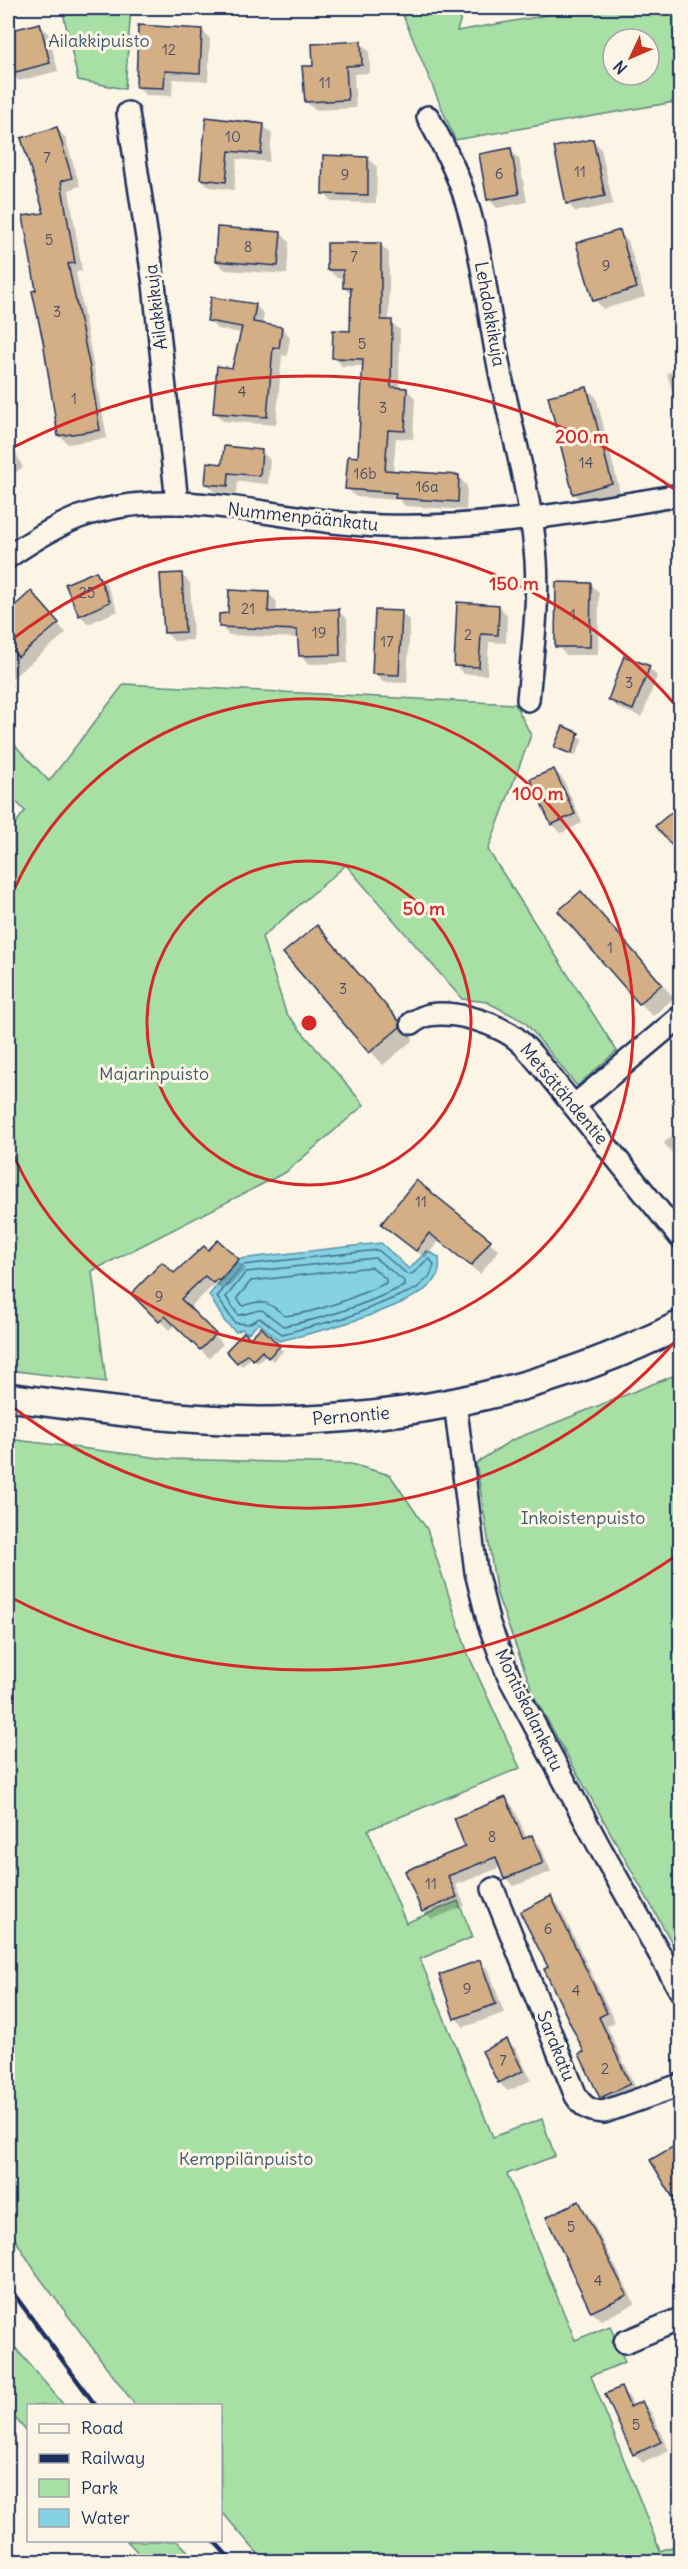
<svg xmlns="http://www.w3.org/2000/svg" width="688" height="2569" font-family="Delius,sans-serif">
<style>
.green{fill:#a7dfa4;stroke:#618781;stroke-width:1.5;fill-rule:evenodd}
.water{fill:#84d2e2;stroke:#5a91ad;stroke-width:1.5}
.shadow{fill:#0003}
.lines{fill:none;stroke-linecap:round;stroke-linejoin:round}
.shore{stroke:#457093;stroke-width:1.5}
.building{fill:#d4af86;stroke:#1b2f5e;stroke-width:1.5}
.minor-casing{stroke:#1b2f5e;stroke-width:26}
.tertiary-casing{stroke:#1b2f5e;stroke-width:32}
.minor{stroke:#fcf5e5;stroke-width:21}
.tertiary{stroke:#fcf5e5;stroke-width:27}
.rail{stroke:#1b2f5e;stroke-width:4.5}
.ring{fill:none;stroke:#d62828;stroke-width:3}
.labels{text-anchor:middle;stroke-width:6;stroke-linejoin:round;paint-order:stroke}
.number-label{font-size:15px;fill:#494f68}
.park-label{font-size:18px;fill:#3e5b70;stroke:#fcf5e5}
.street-label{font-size:18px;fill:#1b2f5e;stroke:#fcf5e5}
.centre{fill:#d62828;stroke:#fcf5e5;stroke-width:3}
.ring-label{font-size:18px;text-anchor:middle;font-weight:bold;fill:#d62828;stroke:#fcf5e5;stroke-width:6;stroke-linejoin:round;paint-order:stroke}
</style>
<rect width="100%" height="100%" fill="#fcf5e5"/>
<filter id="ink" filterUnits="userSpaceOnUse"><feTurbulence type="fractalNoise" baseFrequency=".0167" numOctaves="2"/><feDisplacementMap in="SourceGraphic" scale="12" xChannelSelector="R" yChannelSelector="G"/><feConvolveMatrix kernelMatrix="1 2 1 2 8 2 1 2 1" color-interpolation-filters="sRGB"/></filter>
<g filter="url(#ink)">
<g class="green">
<path d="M62 8H131L125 89 78 80Z"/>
<path d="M331 8H464L457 31 588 8H680V101L455 140 402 13ZM613 39H649V75H613Z"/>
<path d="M124 684 515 704 531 735 488 850 617 1051 577 1086 525 1022 487 1002 462 999 346 865 262 937 286 1013 364 1105 286 1172 92 1271 106 1382 8 1370V833L25 811 8 793V738L49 781Z"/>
<path d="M680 1373V1957L535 1698 497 1595 476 1463 510 1441Z"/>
<path d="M8 1439 168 1459 351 1464 390 1475 427 1529 468 1654 520 1768 368 1830 406 1923 458 1901 473 1937 420 1959 493 2137 542 2119 555 2156 507 2174 575 2340 610 2326 625 2362 591 2376 660 2551 680 2544V2561H264L221 2511 220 2406 135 2405 37 2274 8 2228Z"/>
<path d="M8 2339 64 2405 28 2406V2433L8 2410Z"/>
<path d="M127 2541H178L197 2561H146Z"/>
</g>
<path class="water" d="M381 1243 409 1269 427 1251 439 1257C440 1265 440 1273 435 1280 414 1308 314 1333 279 1341L259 1323 248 1333 242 1329 236 1332 225 1322 209 1295 239 1259Z"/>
<g class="shadow">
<path d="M39 24 48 33 58 71 19 81 10 72 8 62V33Z"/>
<path d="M202 30 210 39 208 81 173 79 172 96 146 95 137 86Z"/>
<path d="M360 43 369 51 370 73 354 74 356 108 315 110 306 102 315 67Z"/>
<path d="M208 119 263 125 272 134 269 162 237 159 234 190 210 187 201 179Z"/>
<path d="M57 129 65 137 80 186 69 190 82 271 76 272 107 438 68 444 59 435 38 292Z"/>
<path d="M593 140 601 149 613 204 576 212 568 204Z"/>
<path d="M510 150 519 159 527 202 497 208 489 199Z"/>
<path d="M368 158 377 167 376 203 332 202 324 193Z"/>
<path d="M619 232 628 241 645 297 603 309 595 300Z"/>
<path d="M281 233 289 242 287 274 225 270 216 261Z"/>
<path d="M380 244 389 253V321L400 330 399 389H406L415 398 413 439 396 438 393 472 459 477 467 486 466 510 405 506 400 500 356 497 347 488 360 459 364 366H342L334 357 351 332 352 295 344 288V278H337L329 270Z"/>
<path d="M255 305 264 314 262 325 282 328 290 337 287 356 282 355 276 425 223 421 214 412 233 369 242 333 217 329 209 320Z"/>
<path d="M680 370V413L677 409 667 373Z"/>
<path d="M587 389 596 397 620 492 583 502 574 494Z"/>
<path d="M8 436 23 468 8 476Z"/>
<path d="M261 451 270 460 268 484 238 481 236 494 215 492 207 483 223 466Z"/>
<path d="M96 572 105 581 118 611 88 624 80 615Z"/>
<path d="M181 574 190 583 193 640 174 641 165 632Z"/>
<path d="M591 584 599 593 598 655H566L557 646Z"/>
<path d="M31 593 66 633 9 681 13 685 8 692V614Z"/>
<path d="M268 593 277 602 276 613 338 611 347 619 348 663 309 664 300 656 299 638 229 635 220 626 229 615Z"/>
<path d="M499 606 507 615 506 643 489 642 487 675 464 674 455 665Z"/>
<path d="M401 613 410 621 407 683 383 682 374 673Z"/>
<path d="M649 668 657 676 642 717 618 708 609 699Z"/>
<path d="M564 728 583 739 575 757 556 746Z"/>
<path d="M554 770 563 779 582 823 561 833 552 824Z"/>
<path d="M593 906 674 998 653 1016 640 1003Z"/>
<path d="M329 940 412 1036 413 1040 383 1065 285 953Z"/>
<path d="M680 1129V1162L664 1143Z"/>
<path d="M416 1182 499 1250 480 1274 439 1241 425 1258 392 1232Z"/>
<path d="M218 1242 246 1269 228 1288 226 1287 222 1291 215 1284 188 1309 223 1344 209 1358 175 1324 169 1330 133 1294 174 1275 208 1252Z"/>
<path d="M261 1329 283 1351 273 1361 266 1354 258 1363 252 1357 242 1366 228 1351 251 1340Z"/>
<path d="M505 1799 514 1808 527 1839 532 1837 540 1845 551 1872 514 1886 506 1878 501 1867 456 1885 465 1906 432 1919 423 1911Z"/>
<path d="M551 1897 559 1906 615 2022 607 2026 638 2093 610 2106 601 2097 586 2052Z"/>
<path d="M480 1962 489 1970 504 2013 464 2027 456 2018Z"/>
<path d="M507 2041 516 2049 531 2080 508 2091 499 2083 484 2051Z"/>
<path d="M578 2203 587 2212 635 2304 601 2320 592 2312 548 2218Z"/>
<path d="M621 2389 629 2397 634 2407 642 2403 651 2412 669 2451 643 2463 635 2455 607 2395Z"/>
</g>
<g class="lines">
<g class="shore">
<path d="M378 1250 408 1275C418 1274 421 1261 430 1259L434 1265 430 1276 416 1289 348 1317 282 1334 260 1318 248 1324 235 1323 217 1297 243 1265Z"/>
<path d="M375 1258 404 1281V1286C366 1304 325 1319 283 1326L262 1310C253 1310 247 1315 238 1315L226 1297 246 1272Z"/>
<path d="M372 1267 386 1279V1283C355 1297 320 1312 285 1316 270 1303 262 1298 243 1306L237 1298 251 1281Z"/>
</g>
</g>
<g class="building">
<path d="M40 23 50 63 8 74V31Z"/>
<path d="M138 25 202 29 200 73 165 71 164 88 136 87Z"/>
<path d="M361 41 362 65 346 66 348 100 305 102 302 66H313L312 44Z"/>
<path d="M206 117 264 124 261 154 229 151 226 182 200 179Z"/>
<path d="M57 127 72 178 61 181 75 263 68 264 89 363 100 430 58 436 43 341 32 291 36 290 23 216 44 213 21 138Z"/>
<path d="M593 139 605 196 566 204 554 147Z"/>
<path d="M511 148 519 194 487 200 479 154Z"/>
<path d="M323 155 368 157V195L322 194Z"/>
<path d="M217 227 281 232 278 266 215 261Z"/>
<path d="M620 230 637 288 593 301 576 243Z"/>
<path d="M327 243H381V320H392L391 387 407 388 405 431 388 430 385 470 459 475 458 502 395 498 396 493 345 489 348 456 358 457 363 359 332 358 333 330 350 331 351 288H343V270H327Z"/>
<path d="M211 297 256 304 253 322 282 327 279 348 273 347 267 417 213 413 217 366 232 368 242 327 207 321Z"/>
<path d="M587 387 612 483 573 494 548 396Z"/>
<path d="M224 446 262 450 260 476 229 473 228 486 205 484 207 462 222 464Z"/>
<path d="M96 571 110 602 79 616 65 584Z"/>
<path d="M182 573 185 632 164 633 160 574Z"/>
<path d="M556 582 591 583 590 647H555Z"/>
<path d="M229 590 269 592 268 612 339 609 340 655 299 656 297 630 219 627V614L228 613Z"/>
<path d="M31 591 59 623 18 657 8 644V612Z"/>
<path d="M457 602 499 605 498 635 481 634 479 667 454 666Z"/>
<path d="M375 610 402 611 399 675 372 674Z"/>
<path d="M624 656 650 666 633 710 608 700Z"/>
<path d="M563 726 579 733 571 754 554 747Z"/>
<path d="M554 769 575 814 551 825 530 779Z"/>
<path d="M673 811 681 819V856L655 826Z"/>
<path d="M581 891 662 984 639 1004 558 911Z"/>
<path d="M317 925 400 1022V1027L369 1053 283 953Z"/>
<path d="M416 1180 491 1240 471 1266 429 1233 416 1251 381 1224Z"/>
<path d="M218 1240 239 1259 219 1281 217 1279 213 1283 205 1276 181 1299 216 1334 200 1350 165 1316 159 1322 131 1294 162 1262 174 1273 204 1246 208 1250Z"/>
<path d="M261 1327 280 1346 268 1358 262 1351 253 1360 247 1354 237 1363 226 1351 244 1332 250 1338Z"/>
<path d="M506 1797 523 1839 532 1835 543 1863 504 1879 496 1857 448 1876 457 1897 422 1912 405 1871 465 1847 454 1818Z"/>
<path d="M551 1896 607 2013 599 2017 630 2084 600 2098 579 2054 584 2052 544 1969 548 1967 520 1912Z"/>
<path d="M480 1960 496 2004 454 2019 439 1975Z"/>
<path d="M507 2039 523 2071 498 2083 482 2051Z"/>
<path d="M681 2142V2211L650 2160Z"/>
<path d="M579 2201 627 2295 591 2312 546 2217Z"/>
<path d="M621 2387 630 2407 642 2401 661 2442 633 2455 605 2394Z"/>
</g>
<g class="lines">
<g class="minor-casing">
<g id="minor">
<path d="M128 113 154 284 177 503"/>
<path d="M428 117C443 145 458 173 467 204 484 260 489 320 501 377 513 436 532 501 536 560 539 606 532 654 528 700"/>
<path d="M8 557C30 542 54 527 79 517 177 482 282 523 382 526 482 529 582 512 680 495"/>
<path d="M412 1023C417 1020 423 1016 429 1015 453 1011 485 1020 506 1032 520 1039 530 1052 540 1064L680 1237"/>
<path d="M575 1105 680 1017"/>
<path d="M455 1402 476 1572 489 1624 508 1675 600 1848 680 1990"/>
<path d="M493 1889 576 2096C584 2108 590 2111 604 2112L680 2085"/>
<path d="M625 2342 680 2319"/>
</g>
</g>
<g class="tertiary-casing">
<path id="tertiary" d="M8 1397C94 1409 182 1421 269 1421 412 1420 553 1389 680 1325"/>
</g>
<use href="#minor" class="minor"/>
<use href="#tertiary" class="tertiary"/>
<g class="rail">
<path d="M8 2286 96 2406"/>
<path d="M213 2540 233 2562"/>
</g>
</g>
</g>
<g class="ring">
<circle cx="309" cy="1023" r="162"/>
<path d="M8 904A324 324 0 1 1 8 1142"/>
<path d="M678 1338A485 485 0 0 1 10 1405M10 641A485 485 0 0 1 678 708"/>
<path d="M680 1553A647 647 0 0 1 10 1597M10 449A647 647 0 0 1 680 493"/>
</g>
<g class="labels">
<g class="number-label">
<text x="169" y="55">12</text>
<text x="325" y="88">11</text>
<text x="233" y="142">10</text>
<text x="47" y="163">7</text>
<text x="580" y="177">11</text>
<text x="499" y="179">6</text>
<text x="345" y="180">9</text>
<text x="49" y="245">5</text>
<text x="248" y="252">8</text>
<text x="354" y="262">7</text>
<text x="606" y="271">9</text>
<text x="57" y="317">3</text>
<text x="362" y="349">5</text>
<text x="242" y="397">4</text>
<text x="74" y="404">1</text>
<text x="383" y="413">3</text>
<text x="586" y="468">14</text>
<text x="365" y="479">16b</text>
<text x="427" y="492">16a</text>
<text x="87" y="598">25</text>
<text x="248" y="614">21</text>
<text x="573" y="620">1</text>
<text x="319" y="638">19</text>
<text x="468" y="640">2</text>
<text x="387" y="647">17</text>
<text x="629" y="688">3</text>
<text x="610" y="953">1</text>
<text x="343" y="994">3</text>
<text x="421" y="1207">11</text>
<text x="159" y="1302">9</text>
<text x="492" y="1842">8</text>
<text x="431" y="1889">11</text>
<text x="548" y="1934">6</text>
<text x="467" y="1994">9</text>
<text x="576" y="1996">4</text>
<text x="503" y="2066">7</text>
<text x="605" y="2074">2</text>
<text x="571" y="2232">5</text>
<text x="598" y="2286">4</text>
<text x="636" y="2430">5</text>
</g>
<g class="park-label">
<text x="99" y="47">Ailakkipuisto</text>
<text x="154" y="1080">Majarinpuisto</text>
<text x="583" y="1524">Inkoistenpuisto</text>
<text x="246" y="2165">Kemppilänpuisto</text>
</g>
<g class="street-label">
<text transform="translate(156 307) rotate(-97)" y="6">Ailakkikuja</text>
<text transform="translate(490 314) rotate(80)" y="6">Lehdokkikuja</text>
<text transform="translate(303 517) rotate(6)" y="6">Nummenpäänkatu</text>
<text transform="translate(564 1094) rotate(50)" y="6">Metsätähdentie</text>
<text transform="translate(351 1416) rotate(-5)" y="6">Pernontie</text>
<text transform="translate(529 1710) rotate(64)" y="6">Montiskalankatu</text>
<text transform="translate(556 2046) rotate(68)" y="6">Sarakatu</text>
</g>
</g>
<circle cx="309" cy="1023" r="9" class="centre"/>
<g class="ring-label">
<text x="582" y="443">200 m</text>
<text x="514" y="590">150 m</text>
<text x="538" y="800">100 m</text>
<text x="424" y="915">50 m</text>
</g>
<rect width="688" height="2569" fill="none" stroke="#fcf5e5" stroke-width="30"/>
<rect x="15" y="15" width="658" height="2539" fill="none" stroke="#1b2f5e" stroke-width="2" filter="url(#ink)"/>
<rect x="27" y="2404" width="195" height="138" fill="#fcf5e5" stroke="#a2a6af" stroke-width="1.5"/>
<rect x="39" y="2424" width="30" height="9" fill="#fcf5e5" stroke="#a2a6af" stroke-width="1.5"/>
<text x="81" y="2434" font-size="18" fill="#1b2f5e">Road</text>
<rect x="39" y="2454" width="30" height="9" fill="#1b2f5e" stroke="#a2a6af" stroke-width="1.5"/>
<text x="81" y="2464" font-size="18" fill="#1b2f5e">Railway</text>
<rect x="39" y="2479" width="30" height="18" fill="#a7dfa4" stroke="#a2a6af" stroke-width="1.5"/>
<text x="81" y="2494" font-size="18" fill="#1b2f5e">Park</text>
<rect x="39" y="2509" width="30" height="18" fill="#84d2e2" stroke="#a2a6af" stroke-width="1.5"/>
<text x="81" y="2524" font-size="18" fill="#1b2f5e">Water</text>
<g transform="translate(631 57) rotate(226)"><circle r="28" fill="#fcf5e5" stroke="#a2a6af" stroke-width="1.5"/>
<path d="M0-4.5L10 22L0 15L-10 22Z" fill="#c8321e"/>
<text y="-9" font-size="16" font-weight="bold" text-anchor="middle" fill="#1b2f5e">N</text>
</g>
</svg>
